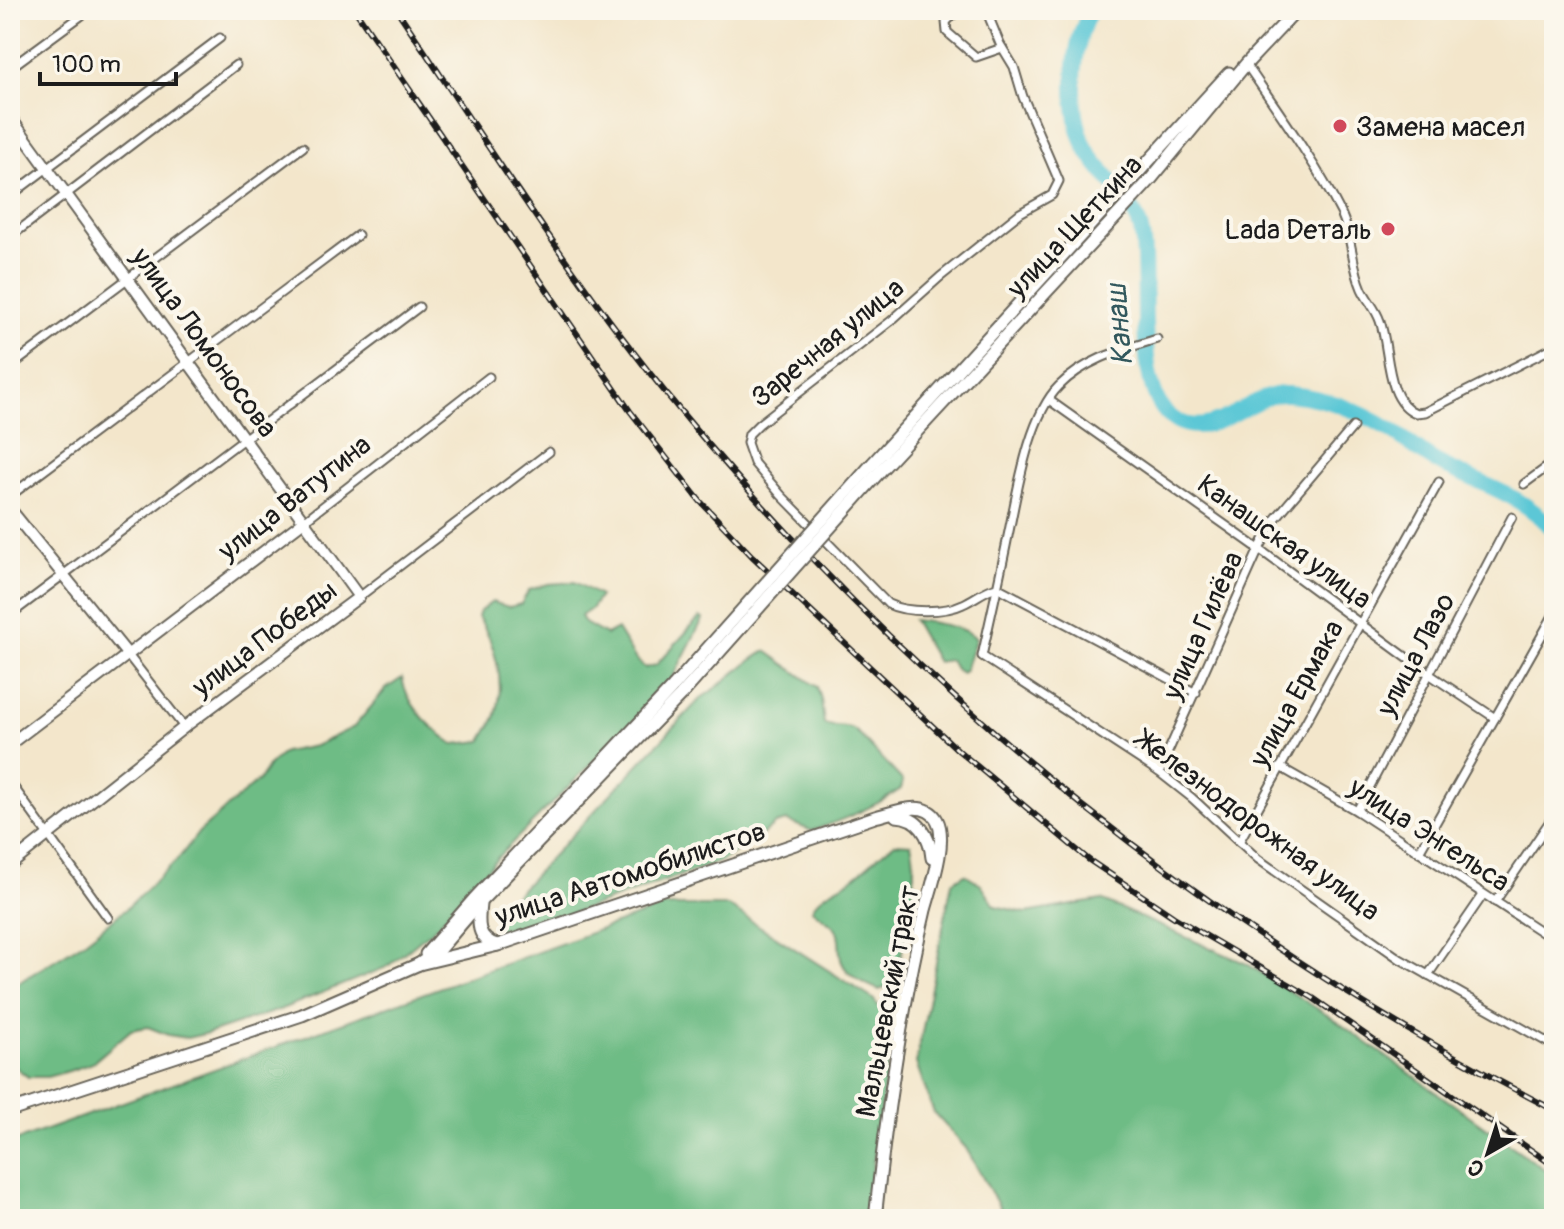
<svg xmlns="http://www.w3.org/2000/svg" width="1564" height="1229" font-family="Pangolin,sans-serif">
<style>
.forest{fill:#6ebc85;stroke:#456c50;stroke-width:2}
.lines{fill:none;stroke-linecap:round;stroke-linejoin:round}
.river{stroke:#5cc7d6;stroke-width:16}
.street-casing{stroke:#676359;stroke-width:11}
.secondary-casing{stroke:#676359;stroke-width:14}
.primary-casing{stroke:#676359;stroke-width:15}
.street{stroke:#fff;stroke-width:7}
.secondary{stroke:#fff;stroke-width:10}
.primary{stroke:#fff;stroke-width:11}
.rail-casing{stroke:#1c1c1c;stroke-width:6}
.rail{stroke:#fbf7ec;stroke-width:3;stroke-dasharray:9;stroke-linecap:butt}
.primary-bridge-casing{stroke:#676359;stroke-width:15;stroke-linecap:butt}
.primary-bridge{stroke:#fff;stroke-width:11}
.poi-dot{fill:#d1495b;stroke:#fbf7ec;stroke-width:3}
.labels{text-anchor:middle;stroke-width:8;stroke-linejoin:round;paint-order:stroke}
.poi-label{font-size:28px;fill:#1c1c1c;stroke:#fbf7ec;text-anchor:start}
.street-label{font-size:28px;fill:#1c1c1c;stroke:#fbf7ec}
.water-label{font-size:30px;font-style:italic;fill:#32585d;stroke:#fbf7ec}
</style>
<rect width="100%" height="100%" fill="#fbf7ec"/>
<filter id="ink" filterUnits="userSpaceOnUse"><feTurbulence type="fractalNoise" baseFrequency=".0125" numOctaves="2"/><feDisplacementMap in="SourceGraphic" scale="16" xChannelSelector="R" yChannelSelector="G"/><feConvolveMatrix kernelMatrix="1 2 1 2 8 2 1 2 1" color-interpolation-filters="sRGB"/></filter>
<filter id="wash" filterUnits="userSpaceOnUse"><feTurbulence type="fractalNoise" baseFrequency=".006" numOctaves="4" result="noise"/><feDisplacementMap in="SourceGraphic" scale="32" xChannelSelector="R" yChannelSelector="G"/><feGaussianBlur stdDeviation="1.8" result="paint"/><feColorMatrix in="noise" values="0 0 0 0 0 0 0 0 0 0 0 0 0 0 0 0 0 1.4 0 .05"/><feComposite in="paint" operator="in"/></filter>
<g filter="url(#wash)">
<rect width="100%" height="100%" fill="#f3e6cb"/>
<g class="forest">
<path d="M575 582 600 596 591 609 581 616 585 623 606 635 617 629 635 658 645 668 656 665 700 617 703 619 671 681 652 703 499 856 438 925 387 967 279 1010 209 1033 187 1038 168 1035 148 1027 131 1030 92 1063 69 1071 47 1077H28L10 1063V988L85 941 126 909 178 859 199 832 260 779 269 765 284 752 315 746 354 727 386 689 402 678C407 706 432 729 454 744L482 741C487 732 495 721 497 711 505 681 495 643 478 617L480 611 492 602 509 607 521 604 529 590 548 584Z"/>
<path d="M913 620C930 622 964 626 976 638L965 670 962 673 955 669 950 660 937 662Z"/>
<path d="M766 651 817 687 821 699 824 724C836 728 845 724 855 730L903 781 901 789C873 808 844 819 812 831L787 821 775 824 757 839 719 862 508 936 501 934 495 927V919L509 902 701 698C724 684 742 664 766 651Z"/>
<path d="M895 843 911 844C921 880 904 940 896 977L890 985 880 990C864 984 841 974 840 954 839 945 840 937 836 929 831 922 819 916 812 909 820 893 840 888 854 877 868 866 880 853 895 843Z"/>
<path d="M965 874 981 884 995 906 1026 913 1101 900 1247 964 1332 1018 1554 1176V1219H1006L966 1148 934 1113 916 1063 952 882Z"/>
<path d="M665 906H728L873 999 884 1013 892 1033 865 1219H10V1143Z"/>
</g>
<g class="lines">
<path class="river" d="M1091 10C1070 45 1067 120 1090 155 1107 179 1134 201 1141 230 1152 276 1130 395 1175 420 1216 443 1250 391 1288 394 1330 397 1372 416 1405 440 1415 447 1424 455 1435 461 1478 484 1519 492 1554 530"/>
</g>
</g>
<g filter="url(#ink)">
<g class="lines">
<g class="street-casing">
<g id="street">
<path d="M958 10 946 22 947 32 976 57 1002 48"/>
<path d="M986 10 1000 44 1014 67 1023 97 1059 181 1052 195 1020 213 940 277 891 321 759 424 749 434 747 443 754 463 781 495 888 604C906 613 945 613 963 604 975 599 984 590 997 587L1196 693"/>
<path d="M1246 64C1278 111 1315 162 1341 213 1353 238 1351 264 1362 289 1367 300 1376 309 1380 321 1390 348 1385 401 1416 413L1425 412 1554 347"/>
<path d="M10 68 89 10"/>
<path d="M10 196 220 38"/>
<path d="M10 237 236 65"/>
<path d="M1157 339C1121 350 1086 359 1059 386 1028 417 1017 494 1008 536 1000 576 991 616 982 656L1159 772 1192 798 1258 859 1400 959 1554 1046"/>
<path d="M10 367 303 147"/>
<path d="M1049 400 1259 549 1429 674 1495 718"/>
<path d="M1524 484 1554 462"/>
<path d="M10 496 358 235"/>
<path d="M304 521 489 377"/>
<path d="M359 597 549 452"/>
<path d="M10 615 419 307"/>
<path d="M128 655 184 727"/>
<path d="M1280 767 1357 811 1554 940"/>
<path d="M1159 772 1259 549 1276 518 1353 427"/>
<path d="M10 782 108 918"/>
<path d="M1357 811 1512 517"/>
<path d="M1239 842 1439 482"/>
<path d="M1419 852 1554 614"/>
<path d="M1495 902 1554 815"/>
<path d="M1428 975 1483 895"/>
</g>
</g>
<g class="secondary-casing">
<g id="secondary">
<path d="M10 117 359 597 187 725 10 865"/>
<path d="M10 509 128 655"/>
<path d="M10 744 304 521"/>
</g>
</g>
<g class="primary-casing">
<g id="primary">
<path d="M873 463 1229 73"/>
<path d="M882 469 1151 179 1246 64 1297 10"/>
<path d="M896 816C919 817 930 836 932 858"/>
<path d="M480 904C478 922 476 939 497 945"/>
<path d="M426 954 474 899 674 686"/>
<path d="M419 964 498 945 875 817C893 813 925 798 937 820 948 841 931 888 925 910 901 1011 886 1116 875 1219"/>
<path d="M10 1111 302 1015 419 964 438 951 480 902 682 694"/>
</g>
</g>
<use href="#street" class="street"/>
<use href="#secondary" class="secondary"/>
<use href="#primary" class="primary"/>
<g class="rail-casing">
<g id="rail">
<path d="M355 10 630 411 700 501 752 556 959 751 1089 860 1174 917 1313 998 1554 1166"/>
<path d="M397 10C487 144 575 283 678 408 918 699 1219 938 1554 1110"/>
</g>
</g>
<use href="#rail" class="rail"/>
<g class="primary-bridge-casing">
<g id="primary-bridge">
<path d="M674 686 873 463"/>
<path d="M682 694 882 469"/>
</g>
</g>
<use href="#primary-bridge" class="primary-bridge"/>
</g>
</g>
<g class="poi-dot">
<circle cx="1340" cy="126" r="8"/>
<circle cx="1388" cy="229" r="8"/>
</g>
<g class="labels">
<g class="poi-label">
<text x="1356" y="136">Замена масел</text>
<text x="1372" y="239" text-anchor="end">Lada Dеталь</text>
</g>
<g class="street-label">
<text transform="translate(1074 226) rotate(-47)" y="10">улица Щеткина</text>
<text transform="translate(205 342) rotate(54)" y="10">улица Ломоносова</text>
<text transform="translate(827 342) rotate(-39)" y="10">Заречная улица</text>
<text transform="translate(294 497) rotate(-38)" y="10">улица Ватутина</text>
<text transform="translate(1285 541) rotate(36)" y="10">Канашская улица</text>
<text transform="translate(1202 625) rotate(-66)" y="10">улица Гилёва</text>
<text transform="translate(264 638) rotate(-37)" y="10">улица Победы</text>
<text transform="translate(1415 654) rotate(-62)" y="10">улица Лазо</text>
<text transform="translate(1296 693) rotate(-61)" y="10">улица Ермака</text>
<text transform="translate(1259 825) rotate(37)" y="10">Железнодорожная улица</text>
<text transform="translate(1430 834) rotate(33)" y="10">улица Энгельса</text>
<text transform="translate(630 873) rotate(-18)" y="10">улица Автомобилистов</text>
<text transform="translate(887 1001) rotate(-79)" y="10">Мальцевский тракт</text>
</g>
<g class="water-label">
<text transform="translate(1119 325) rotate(-95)" y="10">Канаш</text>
</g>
</g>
<rect width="1564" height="1229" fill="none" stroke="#fbf7ec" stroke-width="40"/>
<g transform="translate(1488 1153) rotate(219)" stroke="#fbf7ec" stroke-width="6" paint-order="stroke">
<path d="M0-6L14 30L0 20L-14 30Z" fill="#1c1c1c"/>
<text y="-12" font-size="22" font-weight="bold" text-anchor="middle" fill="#1c1c1c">С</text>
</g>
<path d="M40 72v12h136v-12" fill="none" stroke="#1c1c1c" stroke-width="4"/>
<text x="52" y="72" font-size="24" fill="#1c1c1c" stroke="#fbf7ec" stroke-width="6" paint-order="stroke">100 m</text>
</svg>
